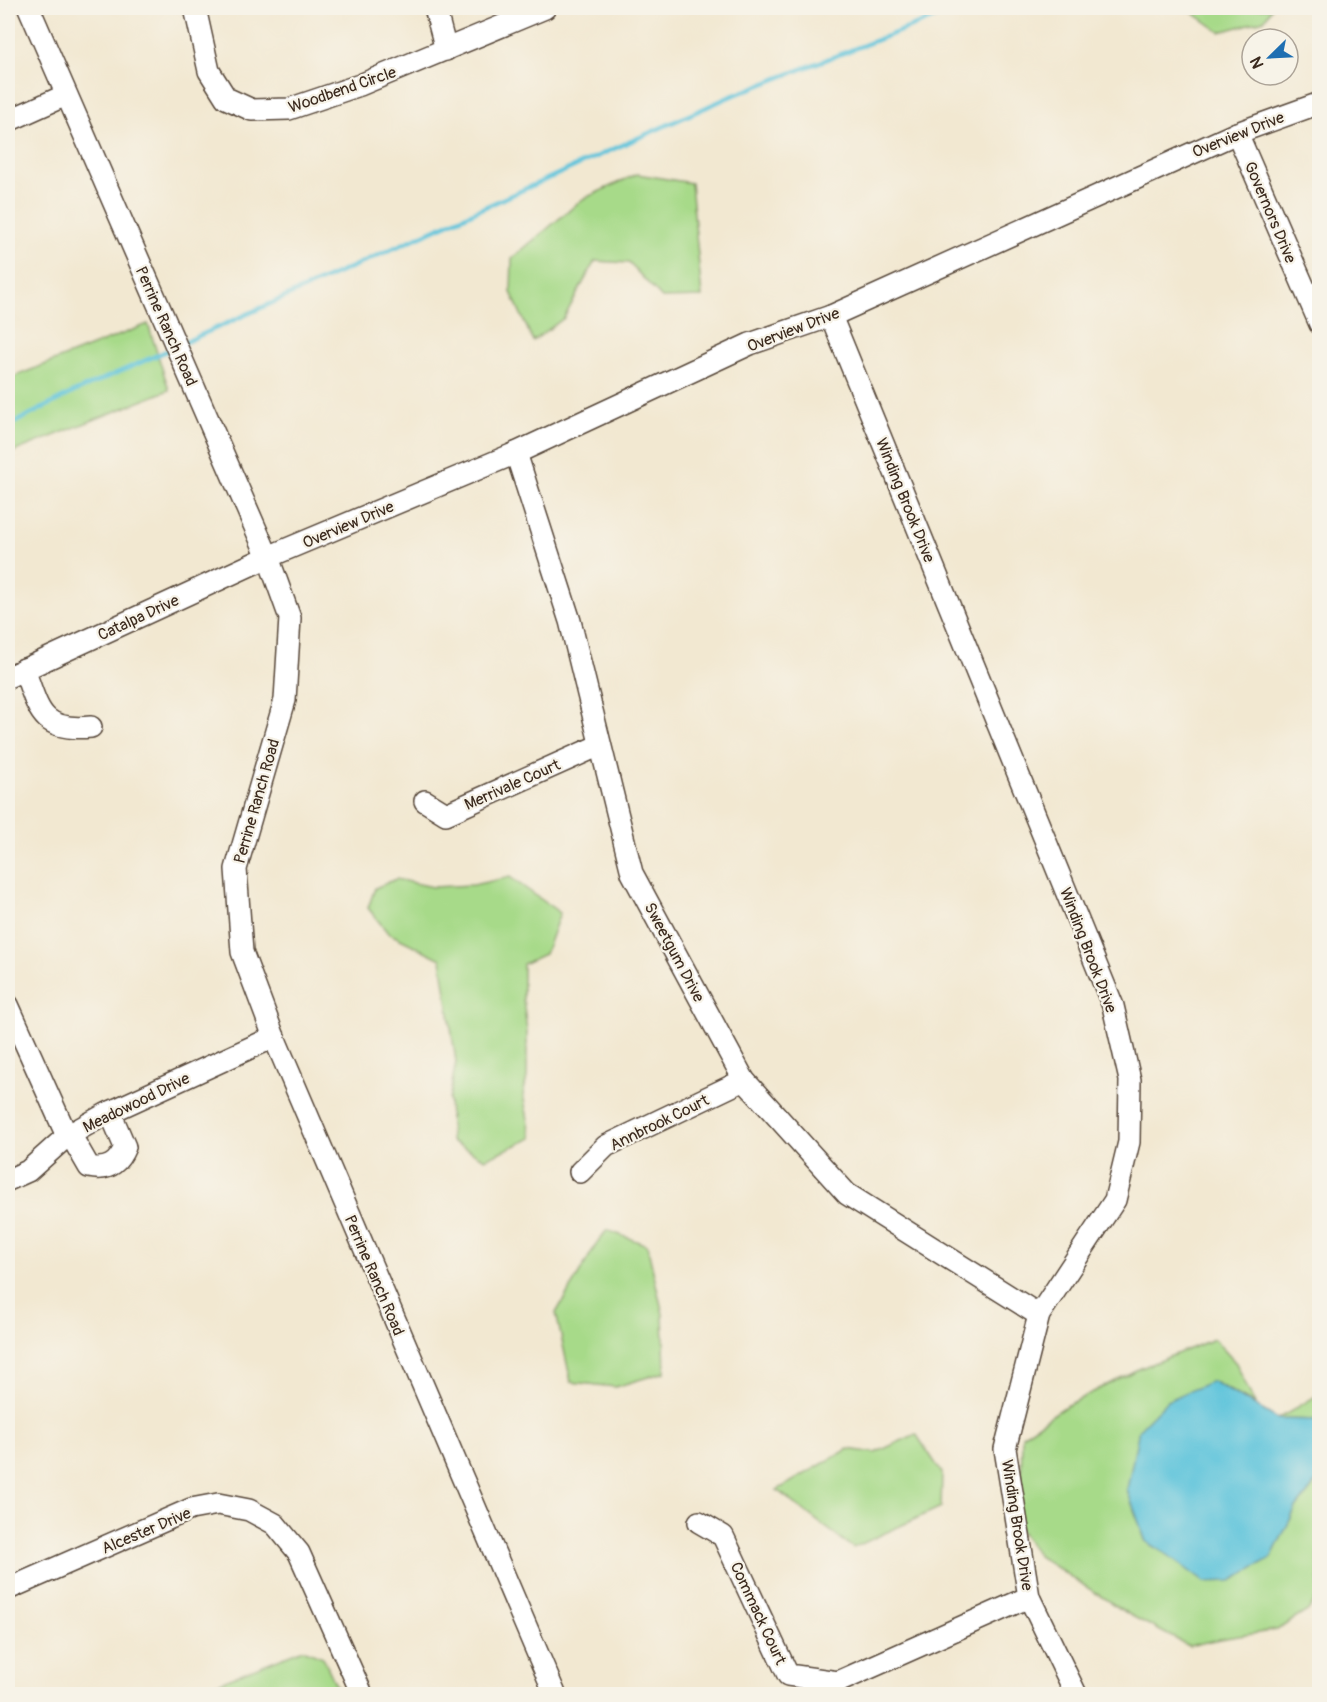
<svg xmlns="http://www.w3.org/2000/svg" width="1327" height="1702" font-family="Pangolin,sans-serif">
<style>
.green{fill:#a7da89;stroke:#718254;stroke-width:1.5}
.water{fill:#5ec4db;stroke:#4c777c;stroke-width:1.5}
.lines{fill:none;stroke-linecap:round;stroke-linejoin:round}
.stream{stroke:#5ec4db;stroke-width:4.5}
.minor-casing{stroke:#564639;stroke-width:24}
.minor{stroke:#fff;stroke-width:21}
.labels{text-anchor:middle;stroke-width:4.5;stroke-linejoin:round;paint-order:stroke}
.street-label{font-size:16px;fill:#3b2a1e;stroke:#f7f3e8}
</style>
<rect width="100%" height="100%" fill="#f7f3e8"/>
<filter id="ink" filterUnits="userSpaceOnUse"><feTurbulence type="fractalNoise" baseFrequency=".0167" numOctaves="2"/><feDisplacementMap in="SourceGraphic" scale="12" xChannelSelector="R" yChannelSelector="G"/><feConvolveMatrix kernelMatrix="1 2 1 2 8 2 1 2 1" color-interpolation-filters="sRGB"/></filter>
<filter id="wash" filterUnits="userSpaceOnUse"><feTurbulence type="fractalNoise" baseFrequency=".008" numOctaves="4" result="noise"/><feDisplacementMap in="SourceGraphic" scale="24" xChannelSelector="R" yChannelSelector="G"/><feGaussianBlur stdDeviation="1.35" result="paint"/><feColorMatrix in="noise" values="0 0 0 0 0 0 0 0 0 0 0 0 0 0 0 0 0 1.4 0 .05"/><feComposite in="paint" operator="in"/></filter>
<g filter="url(#wash)">
<rect width="100%" height="100%" fill="#f2e8d1"/>
<g class="green">
<path d="M1186 8H1272L1264 20 1220 32Z"/>
<path d="M637 174 691 183 702 297 662 298 629 263 595 261 564 318 533 341 511 292 512 258 583 199Z"/>
<path d="M148 324 169 390 8 454V379Z"/>
<path d="M510 877 560 913 545 954 523 964V998L527 1031V1077L523 1095 532 1138 485 1159 451 1141 449 1100 456 1062 441 959 388 933 368 908 375 888 396 879 433 887 473 885Z"/>
<path d="M607 1230 647 1245 663 1314 665 1372 615 1387 571 1382 556 1313 597 1243Z"/>
<path d="M1214 1339 1236 1363 1255 1404 1212 1381 1127 1490 1146 1542 1168 1555 1271 1558 1296 1508 1319 1479V1594L1309 1610 1277 1630 1219 1639 1189 1646 1130 1615 1038 1556 1015 1524 1021 1494 1022 1435 1066 1406 1136 1370Z"/>
<path d="M1319 1394V1420L1278 1419Z"/>
<path d="M916 1434 942 1473 941 1507 853 1548 777 1490 848 1449 875 1453Z"/>
<path d="M303 1649 323 1657 340 1694H190Z"/>
</g>
<path class="water" d="M1212 1381 1278 1419 1319 1420V1479L1296 1508 1271 1558 1231 1581 1204 1582 1168 1555 1146 1542 1127 1490 1139 1429 1167 1401Z"/>
<g class="lines">
<g class="stream">
<path d="M181 344 729 97 960 8"/>
<path d="M8 426 74 392 171 349"/>
</g>
</g>
</g>
<g filter="url(#ink)">
<g class="lines">
<g class="minor-casing">
<g id="minor">
<path d="M29 8 268 557 290 618 285 700 236 869 242 952 274 1037 555 1694"/>
<path d="M195 8 209 71 226 98 252 110 289 109 360 85 545 8"/>
<path d="M435 8 446 50"/>
<path d="M8 121 66 95"/>
<path d="M1237 133 1320 324"/>
<path d="M831 316 1113 1006 1130 1080 1129 1142 1115 1200 1039 1315 1005 1449 1029 1597 1076 1694"/>
<path d="M516 453 570 621 632 873 744 1080 847 1194 1039 1315"/>
<path d="M24 669C39 710 40 732 91 727"/>
<path d="M8 677 268 557 516 453 750 344 831 316 1237 133 1320 103"/>
<path d="M425 801 446 814 600 745"/>
<path d="M8 1005 67 1136"/>
<path d="M70 1134 89 1167C107 1171 118 1164 125 1147L110 1112"/>
<path d="M580 1172 606 1146 744 1080"/>
<path d="M8 1180 28 1171 67 1136 106 1114 274 1037"/>
<path d="M699 1522 723 1536 788 1675 838 1682 1029 1597"/>
<path d="M8 1589 191 1509 218 1504 249 1510 275 1524 299 1553 362 1694"/>
</g>
</g>
<use href="#minor" class="minor"/>
</g>
</g>
<g class="labels">
<g class="street-label">
<text transform="translate(342 89) rotate(-19)" y="6">Woodbend Circle</text>
<text transform="translate(1238 134) rotate(-22)" y="6">Overview Drive</text>
<text transform="translate(1271 212) rotate(67)" y="6">Governors Drive</text>
<text transform="translate(167 326) rotate(66)" y="6">Perrine Ranch Road</text>
<text transform="translate(793 329) rotate(-21)" y="6">Overview Drive</text>
<text transform="translate(906 500) rotate(68)" y="6">Winding Brook Drive</text>
<text transform="translate(348 524) rotate(-23)" y="6">Overview Drive</text>
<text transform="translate(138 617) rotate(-25)" y="6">Catalpa Drive</text>
<text transform="translate(512 784) rotate(-24)" y="6">Merrivale Court</text>
<text transform="translate(256 801) rotate(-74)" y="6">Perrine Ranch Road</text>
<text transform="translate(1089 950) rotate(69)" y="6">Winding Brook Drive</text>
<text transform="translate(675 952) rotate(62)" y="6">Sweetgum Drive</text>
<text transform="translate(136 1102) rotate(-26)" y="6">Meadowood Drive</text>
<text transform="translate(659 1122) rotate(-26)" y="6">Annbrook Court</text>
<text transform="translate(375 1275) rotate(67)" y="6">Perrine Ranch Road</text>
<text transform="translate(1018 1525) rotate(81)" y="6">Winding Brook Drive</text>
<text transform="translate(146 1530) rotate(-23)" y="6">Alcester Drive</text>
<text transform="translate(759 1613) rotate(65)" y="6">Commack Court</text>
</g>
</g>
<rect width="1327" height="1702" fill="none" stroke="#f7f3e8" stroke-width="30"/>
<g transform="translate(1270 57) rotate(246)"><circle r="28" fill="#f7f3e8" stroke="#aca397" stroke-width="1.5"/>
<path d="M0-4.5L10 22L0 15L-10 22Z" fill="#1f6fb2"/>
<text y="-9" font-size="16" font-weight="bold" text-anchor="middle" fill="#3b2a1e">N</text>
</g>
</svg>
